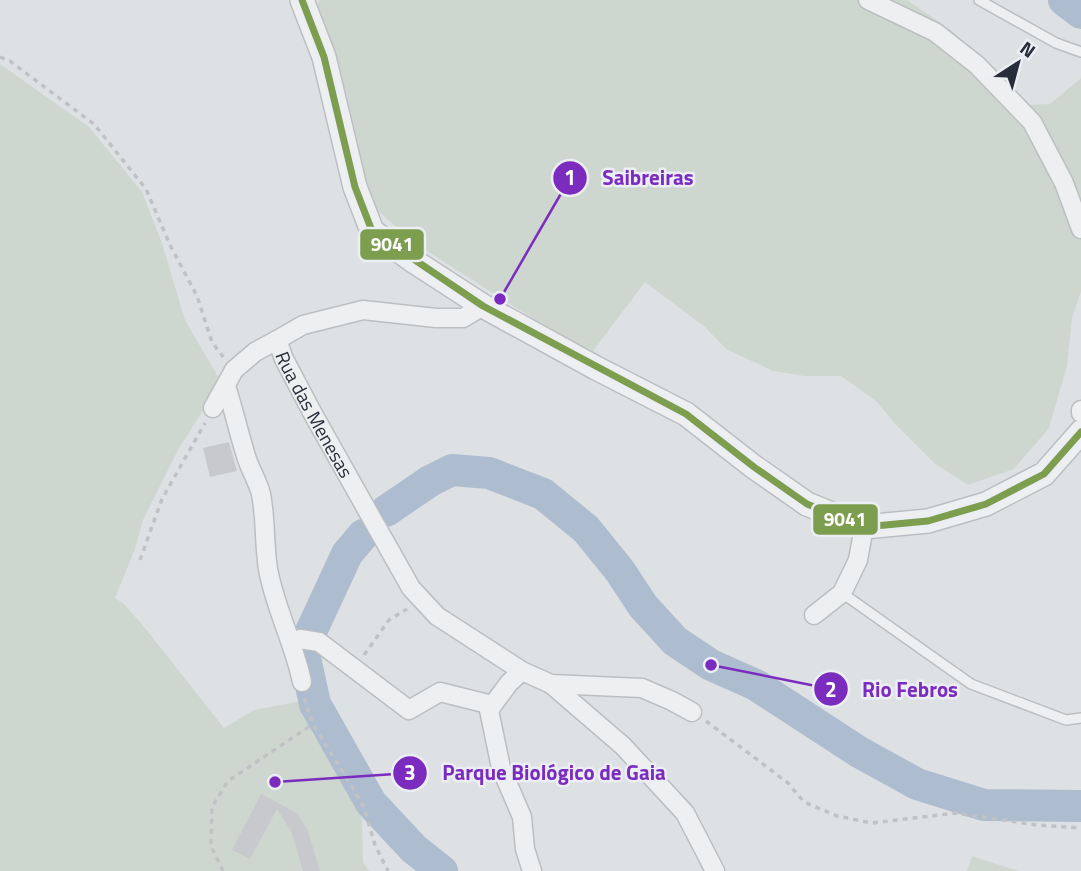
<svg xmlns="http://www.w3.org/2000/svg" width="1081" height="871" font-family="'Titillium Web',sans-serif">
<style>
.green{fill:#ced7cf}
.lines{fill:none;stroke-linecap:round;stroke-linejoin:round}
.river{stroke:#adbcce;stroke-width:32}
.building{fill:#c7c9cc}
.service-casing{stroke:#bcbfc2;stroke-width:12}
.minor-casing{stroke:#bcbfc2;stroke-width:21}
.tertiary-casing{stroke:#bcbfc2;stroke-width:26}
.path{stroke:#c0c2c6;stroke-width:3.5;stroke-dasharray:5 5;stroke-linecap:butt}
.service{stroke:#edeff0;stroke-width:9}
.minor{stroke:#edeff0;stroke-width:18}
.tertiary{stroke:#edeff0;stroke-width:23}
.bus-1-casing{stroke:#ebeef4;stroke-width:12}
.bus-1{stroke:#7c9e4e;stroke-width:7}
.labels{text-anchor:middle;stroke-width:5;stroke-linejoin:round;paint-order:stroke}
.street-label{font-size:19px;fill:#272d3b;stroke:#ebeef4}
.leader{fill:none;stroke:#7b2cbf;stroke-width:2.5}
.callout-dot{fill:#7b2cbf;stroke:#ebeef4;stroke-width:2.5}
.mark-label{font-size:21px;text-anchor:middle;font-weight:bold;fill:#fff}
.callout-label{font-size:21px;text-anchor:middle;font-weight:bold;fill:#7b2cbf;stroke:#ebeef4;stroke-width:5;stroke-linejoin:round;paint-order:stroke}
.line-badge{stroke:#ebeef4;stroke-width:2.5}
.badge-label{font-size:19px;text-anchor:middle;font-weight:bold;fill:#fff}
</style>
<rect width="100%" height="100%" fill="#dee1e4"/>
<g class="green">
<path d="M319 0H907L952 31 1026 105 1050 104 1081 78V292L1072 318 1067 366 1049 428 1014 469 968 485 934 463 897 426 876 401 841 376H804L773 371 726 349 705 327 645 282 590 355 413 242 368 202 315 16Z"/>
<path d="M0 64 89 127 142 192 162 243 185 320 221 382 178 450 143 520 135 549 115 598 124 604 145 628 224 728 254 710 301 701 313 735 343 777 356 800 362 820 363 862 369 871H0Z"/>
<path d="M972 856 1018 871H967Z"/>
</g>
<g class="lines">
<g class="river">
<path d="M1064 0 1081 13"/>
<path d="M386 511 430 481 452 470 489 473 543 494 586 529 620 571 643 606 675 641 711 665 756 685 859 752 917 784 984 805 1081 806"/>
<path d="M363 535 347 554 303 649 315 704 371 803 414 849 442 871"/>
</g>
</g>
<g class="building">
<path d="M229 442 237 471 210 477 203 448Z"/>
<path d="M261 794 297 813 308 831 320 871H303L292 833 277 809 250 859 232 850Z"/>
</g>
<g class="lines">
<g class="service-casing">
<g id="service">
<path d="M979 0 1056 43 1081 52"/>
<path d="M842 593 971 684 1066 720 1081 718"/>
</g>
</g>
<g class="minor-casing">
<g id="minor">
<path d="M868 0 935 32 977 65 1032 122 1064 183 1081 229"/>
<path id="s1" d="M483 306 463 318H436L363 310 303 325 277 340 284 359 313 414 411 588 437 616 522 671 551 684 642 688 672 701 692 712"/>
<path d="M226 386C234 410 239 435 247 459 251 471 258 482 261 494 266 519 264 544 268 569 275 608 294 643 302 682"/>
<path d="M213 408 234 370 255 352 277 340"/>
<path d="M1081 410V413"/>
<path d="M814 615 842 593 858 560 864 527"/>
<path d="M292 643 300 639 319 642 409 710 440 692 492 705"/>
<path d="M522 671 509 683 489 710 501 768 522 817 525 849 532 871"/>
<path d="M551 684 623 746 685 813 715 871"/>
</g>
</g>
<g class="tertiary-casing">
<path id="tertiary" d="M302 0 324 57 355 187 372 231 412 260 483 306 596 368 686 414 754 467 807 504 864 527 928 521 986 504 1044 474 1081 432"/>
</g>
<g class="path">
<path d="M0 57 10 61 94 124 146 189 170 245 197 296 212 342 224 358"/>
<path d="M140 560 162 499 205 423"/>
<path d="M364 655 389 620 407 609"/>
<path d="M304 698 313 724 363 805 375 845 388 871"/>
<path d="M706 721 788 783 804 802 837 816 872 823 956 813 1037 825 1081 828"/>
<path d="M223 871 211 846 212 807 228 781 313 724"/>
</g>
<use href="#service" class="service"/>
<use href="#minor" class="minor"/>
<use href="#tertiary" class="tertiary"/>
<g class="bus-1-casing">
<path id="bus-1" d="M302 0 324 57 355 187 372 231 483 306 686 414 754 467 807 504 864 527 928 521 986 504 1044 474 1081 432"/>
</g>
<use href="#bus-1" class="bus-1"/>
</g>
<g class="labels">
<g class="street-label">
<text dy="7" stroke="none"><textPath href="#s1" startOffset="299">Rua das Menesas</textPath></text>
</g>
</g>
<path class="leader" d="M500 299L570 178M711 665L831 689M275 782L410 773"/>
<g class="callout-dot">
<circle cx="500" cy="299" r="7"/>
<circle cx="711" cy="665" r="7"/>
<circle cx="275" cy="782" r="7"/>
<circle cx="570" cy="178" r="18"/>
<circle cx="831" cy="689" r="18"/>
<circle cx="410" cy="773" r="18"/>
</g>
<g class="mark-label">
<text x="570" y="185">1</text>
<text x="831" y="697">2</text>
<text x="410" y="780">3</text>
</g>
<g class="callout-label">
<text x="648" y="185">Saibreiras</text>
<text x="910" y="697">Rio Febros</text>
<text x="554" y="780">Parque Biológico de Gaia</text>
</g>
<g class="line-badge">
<rect x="359" y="228" width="66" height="33" rx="7" fill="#7c9e4e"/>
<rect x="812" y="503" width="67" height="33" rx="7" fill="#7c9e4e"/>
</g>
<g class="badge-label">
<text x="392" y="251">9041</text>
<text x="845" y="526">9041</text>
</g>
<g transform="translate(1018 63) rotate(36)" stroke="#ebeef4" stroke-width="5" paint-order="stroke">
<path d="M0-5L12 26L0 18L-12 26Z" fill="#272d3b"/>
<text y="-10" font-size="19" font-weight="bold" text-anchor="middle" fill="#272d3b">N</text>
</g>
</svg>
